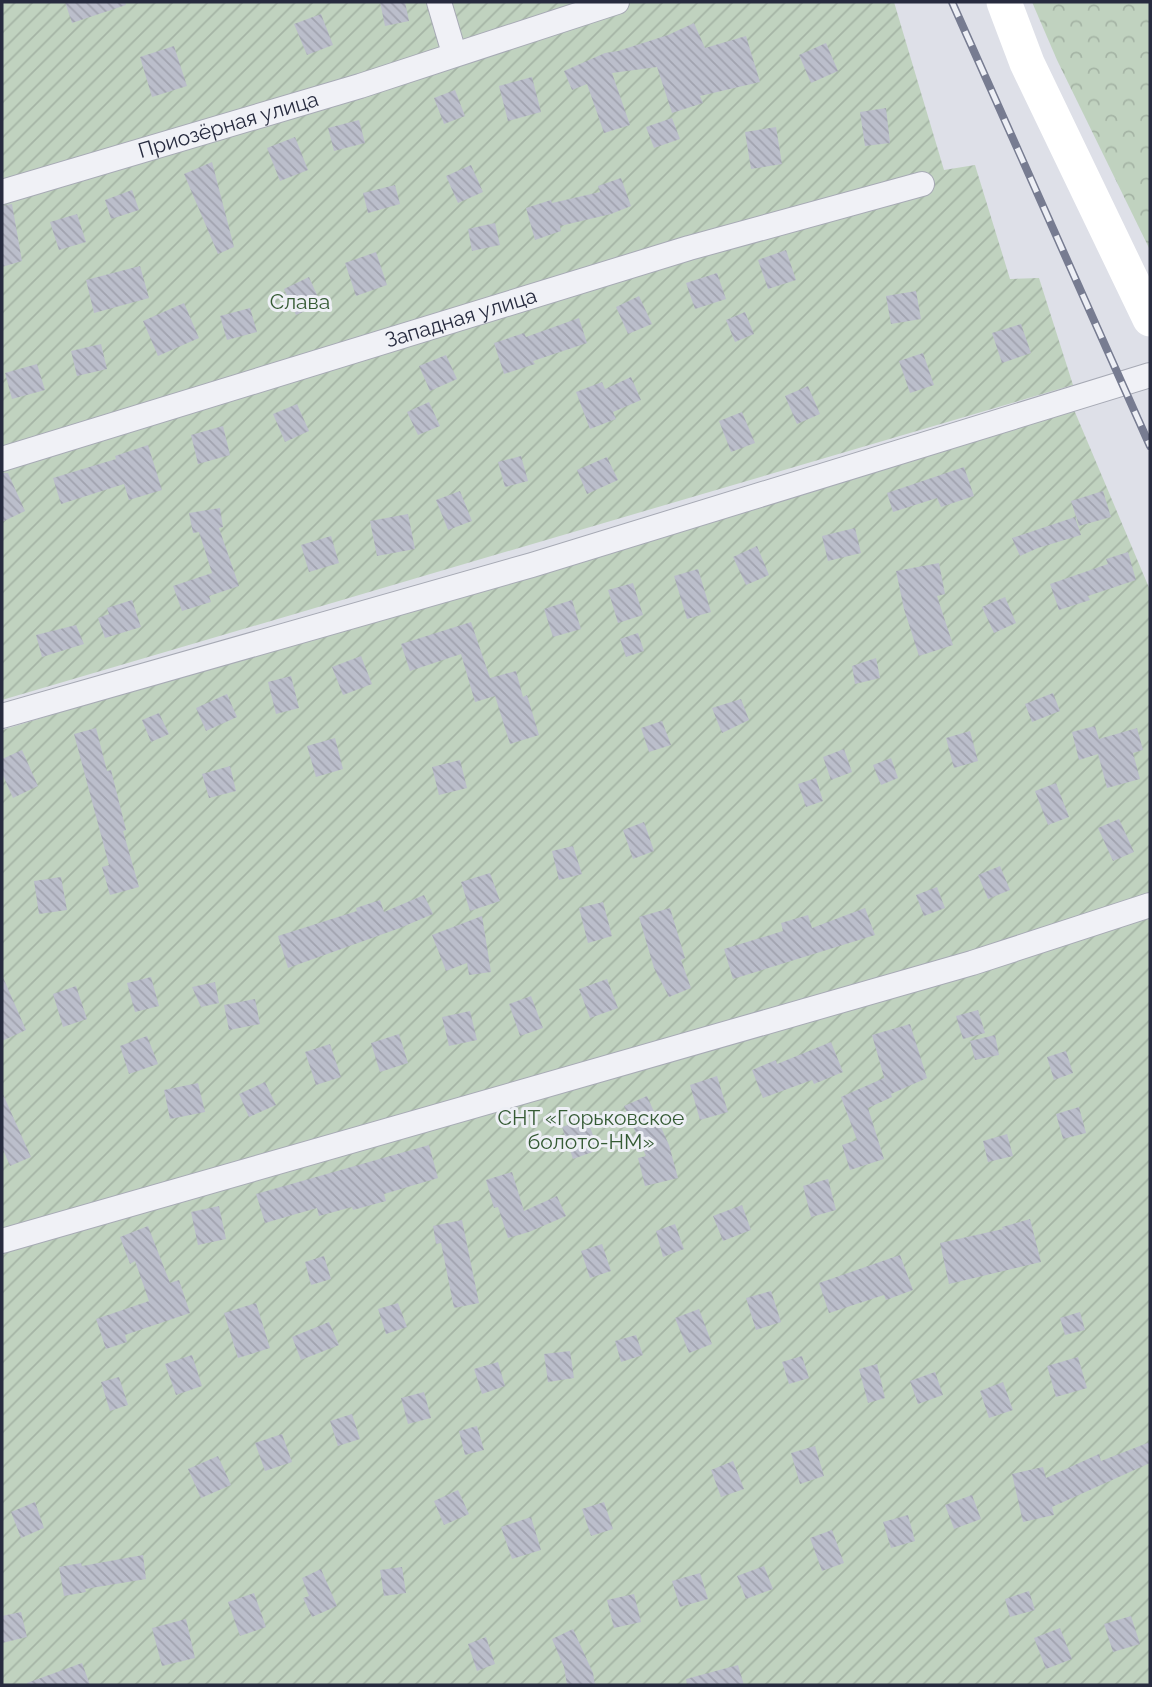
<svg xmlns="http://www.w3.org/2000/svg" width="1152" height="1687" font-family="Raleway,sans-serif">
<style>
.forest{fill:url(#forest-crowns)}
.garden{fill:url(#garden-furrows)}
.building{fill:url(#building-back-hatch)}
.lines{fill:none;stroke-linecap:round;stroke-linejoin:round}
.street-casing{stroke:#a7aab5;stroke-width:26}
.street{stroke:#f0f1f6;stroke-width:24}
.secondary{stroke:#fff;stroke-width:35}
.rail-casing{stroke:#777c91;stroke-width:8}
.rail{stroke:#edeff5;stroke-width:5;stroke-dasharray:16;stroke-linecap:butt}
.labels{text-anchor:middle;stroke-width:6;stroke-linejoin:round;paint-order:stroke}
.street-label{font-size:21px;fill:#272b3f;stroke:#edeff5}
.park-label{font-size:21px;fill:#355b34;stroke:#edeff5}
</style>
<defs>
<pattern id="forest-crowns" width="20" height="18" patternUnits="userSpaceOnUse" patternTransform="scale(1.75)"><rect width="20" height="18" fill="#c0d2bf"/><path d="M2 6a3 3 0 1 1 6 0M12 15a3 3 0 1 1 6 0" fill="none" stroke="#a5b4a5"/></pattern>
<pattern id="garden-furrows" width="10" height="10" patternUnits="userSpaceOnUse" patternTransform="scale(1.75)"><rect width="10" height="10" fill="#c0d2bf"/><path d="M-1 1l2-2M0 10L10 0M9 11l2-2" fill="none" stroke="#a5b4a5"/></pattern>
<pattern id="building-back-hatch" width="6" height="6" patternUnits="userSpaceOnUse" patternTransform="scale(1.75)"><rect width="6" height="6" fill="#bbbecb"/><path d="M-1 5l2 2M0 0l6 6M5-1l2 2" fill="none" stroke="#a1a3af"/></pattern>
</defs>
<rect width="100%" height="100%" fill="#dee0e8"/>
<path class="forest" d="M1032 2H1150V250L1057 60Z"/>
<g class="garden">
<path d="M2 2H894L944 170 975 165 1010 279 1039 278 1073 385 2 700Z"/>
<path d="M1072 405 1150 590V1685H2V730Z"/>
</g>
<g class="building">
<path d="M65 2H125L126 5 72 23Z"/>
<path d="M380 2H405L409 21 385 26Z"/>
<path d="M321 14 333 45 307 55 294 24Z"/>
<path d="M694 23 705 48 746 36 760 82 700 96 703 103 672 113 657 67 612 73 630 125 604 133 587 84 572 90 564 71 605 53 618 51 668 35Z"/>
<path d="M826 43 838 71 811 83 799 55Z"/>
<path d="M174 46 187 86 152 97 140 57Z"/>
<path d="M532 77 541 112 508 121 499 86Z"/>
<path d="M455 90 465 116 444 124 434 98Z"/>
<path d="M886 108 890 143 865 146 860 112Z"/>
<path d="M672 118 680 139 654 148 646 127Z"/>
<path d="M359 120 365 143 334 151 328 128Z"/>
<path d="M776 127 782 164 751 169 745 132Z"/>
<path d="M295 137 308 170 280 181 267 148Z"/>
<path d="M212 162 234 247 218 254 184 174Z"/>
<path d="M471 165 483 192 458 203 446 176Z"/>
<path d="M621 178 631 206 611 214 560 226 561 231 535 240 526 208 551 200 552 203 600 192 598 186Z"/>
<path d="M395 185 400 204 368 213 363 193Z"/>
<path d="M132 190 139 210 111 219 105 200Z"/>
<path d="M12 204 22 261 2 267V206Z"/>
<path d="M77 214 86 242 59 250 50 222Z"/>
<path d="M495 223 500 245 472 251 468 229Z"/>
<path d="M786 250 796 280 768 289 758 260Z"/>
<path d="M376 252 387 285 356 296 345 263Z"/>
<path d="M140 266 149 298 94 313 86 280Z"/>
<path d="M717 273 726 299 695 309 686 283Z"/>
<path d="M309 277 321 304 296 315 284 289Z"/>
<path d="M916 291 921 319 891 324 886 296Z"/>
<path d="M639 296 652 324 628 334 616 307Z"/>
<path d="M184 303 199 338 158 356 143 321Z"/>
<path d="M250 308 257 332 227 340 220 316Z"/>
<path d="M745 312 754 334 735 342 726 320Z"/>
<path d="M579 318 587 343 533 361 535 364 504 374 494 343 524 333 526 337Z"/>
<path d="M1021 324 1031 353 1002 363 992 333Z"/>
<path d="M101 344 107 369 77 376 71 351Z"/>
<path d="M923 353 934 385 910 393 899 361Z"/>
<path d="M446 355 457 379 430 391 419 366Z"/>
<path d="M37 364 45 390 12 399 5 373Z"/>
<path d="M631 377 641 400 613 412 616 419 590 429 576 392 602 382 605 389Z"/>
<path d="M808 386 820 414 797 424 785 396Z"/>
<path d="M429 402 440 426 418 435 407 412Z"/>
<path d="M297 404 309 431 285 442 273 414Z"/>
<path d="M742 412 755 443 731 452 719 421Z"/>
<path d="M223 426 230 455 198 464 191 435Z"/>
<path d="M148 445 162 490 129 500 124 484 61 504 53 478 116 459 115 456Z"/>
<path d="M521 456 528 481 505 487 498 462Z"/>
<path d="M607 457 618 480 587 494 577 470Z"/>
<path d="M964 467 974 496 941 507 937 498 893 512 887 493Z"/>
<path d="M2 473H8L25 511 2 522Z"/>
<path d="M460 491 472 521 448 530 436 500Z"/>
<path d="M1103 491 1111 517 1079 526 1071 501Z"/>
<path d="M220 508 223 527 219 528 239 586 209 596 211 602 182 611 173 586 212 573 199 532 193 533 189 513Z"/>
<path d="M408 514 415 549 377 556 370 521Z"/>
<path d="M1075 517 1081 535 1038 548 1020 556 1012 538Z"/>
<path d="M855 528 861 553 828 561 822 536Z"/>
<path d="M331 536 339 563 309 572 301 545Z"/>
<path d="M757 546 769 575 746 585 733 557Z"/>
<path d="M1128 552 1136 580 1088 596 1090 600 1059 610 1050 584 1108 564 1106 559Z"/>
<path d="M939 563 945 594 937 596 953 645 919 656 904 609 896 571Z"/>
<path d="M698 569 711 612 687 619 674 576Z"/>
<path d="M633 583 643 615 618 623 608 590Z"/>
<path d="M1005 597 1016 623 994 633 982 607Z"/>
<path d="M132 600 141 627 105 638 98 618 109 614 107 608Z"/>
<path d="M572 600 581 629 553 637 544 609Z"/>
<path d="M471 622 490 678 516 671 523 697 527 695 539 735 510 744 495 696 475 702 461 654 410 671 401 644Z"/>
<path d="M76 625 84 644 42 657 36 635Z"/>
<path d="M638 633 644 651 626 657 620 639Z"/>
<path d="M361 656 372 684 343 695 332 667Z"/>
<path d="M876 658 880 678 855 684 852 666Z"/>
<path d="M291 676 299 708 276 714 268 682Z"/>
<path d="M1053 693 1060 711 1032 722 1025 704Z"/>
<path d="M227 694 237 717 206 731 196 708Z"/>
<path d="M741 699 749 720 722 733 712 708Z"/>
<path d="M159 713 169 734 151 742 142 720Z"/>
<path d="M662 721 671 745 649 752 641 728Z"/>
<path d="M1095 726 1099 739 1137 728 1143 750 1133 753 1140 779 1107 788 1098 754 1079 760 1072 732Z"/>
<path d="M96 728 107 771 111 770 126 830 123 831 139 887 110 895 102 867 109 865 74 734Z"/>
<path d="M970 731 978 761 954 768 946 738Z"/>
<path d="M335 738 343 769 316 777 307 746Z"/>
<path d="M844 749 852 772 831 780 823 757Z"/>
<path d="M22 750 38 786 13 798 2 773V759Z"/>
<path d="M891 758 898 778 881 785 873 765Z"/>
<path d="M460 760 467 788 439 795 432 767Z"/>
<path d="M230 766 236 791 209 798 202 774Z"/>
<path d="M816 778 823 801 806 807 798 784Z"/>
<path d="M1056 783 1069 817 1048 825 1035 791Z"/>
<path d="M1119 819 1134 852 1113 861 1098 828Z"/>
<path d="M644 822 654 851 633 859 623 830Z"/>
<path d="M573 846 582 874 559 880 552 851Z"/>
<path d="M1000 866 1010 890 988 899 978 875Z"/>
<path d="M490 873 500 901 470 911 461 882Z"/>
<path d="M61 877 67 910 39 914 34 881Z"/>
<path d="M937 887 945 908 924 916 916 895Z"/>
<path d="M424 895 433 914 400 928 288 968 278 936 357 911 356 908 380 900 384 912Z"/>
<path d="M603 902 612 936 588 943 579 908Z"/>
<path d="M670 908 685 958 681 960 691 988 669 997 654 968 639 917Z"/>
<path d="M865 908 875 935 733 979 724 949 783 931 781 923 808 915 812 928Z"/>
<path d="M482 916 491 972 469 975 467 963 446 971 432 935Z"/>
<path d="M2 975 26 1030 2 1041Z"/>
<path d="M151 977 159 1006 135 1012 127 983Z"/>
<path d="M607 979 618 1008 590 1018 579 989Z"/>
<path d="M215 982 219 1003 201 1007 192 987Z"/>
<path d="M76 986 87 1019 63 1027 53 994Z"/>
<path d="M531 996 543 1028 520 1036 509 1004Z"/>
<path d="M255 999 260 1024 229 1030 224 1005Z"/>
<path d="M978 1010 985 1033 963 1039 956 1016Z"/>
<path d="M470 1011 477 1040 449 1046 442 1017Z"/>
<path d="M910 1024 927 1078 891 1094 892 1097 868 1108 884 1159 850 1170 842 1145 857 1140 841 1097 884 1078 886 1084 872 1035Z"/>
<path d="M399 1034 408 1063 380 1072 371 1043Z"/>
<path d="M995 1035 999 1055 975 1060 970 1041Z"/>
<path d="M147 1036 158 1064 129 1074 120 1046Z"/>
<path d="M831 1042 843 1072 814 1084 812 1080 763 1098 752 1070 776 1060 777 1064Z"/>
<path d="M330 1044 341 1077 316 1085 305 1052Z"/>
<path d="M1066 1051 1073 1073 1054 1080 1047 1057Z"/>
<path d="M717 1076 728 1112 700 1120 690 1085Z"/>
<path d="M265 1082 276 1105 249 1117 239 1094Z"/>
<path d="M198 1083 205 1112 170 1119 164 1090Z"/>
<path d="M2 1092 31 1157 10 1166 2 1147Z"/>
<path d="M647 1096 669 1145 678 1178 645 1186 638 1158 646 1156 624 1106Z"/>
<path d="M1079 1107 1086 1133 1063 1139 1056 1114Z"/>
<path d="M587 1118 598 1150 573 1159 562 1127Z"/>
<path d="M1007 1134 1013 1156 988 1162 983 1141Z"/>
<path d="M429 1145 438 1178 384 1194 386 1201 353 1210 352 1207 319 1216 317 1208 265 1223 256 1194Z"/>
<path d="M512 1172 524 1211 557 1196 566 1216 529 1232 508 1238 498 1207 494 1208 486 1180Z"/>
<path d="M828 1179 836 1210 811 1217 803 1186Z"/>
<path d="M742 1205 751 1230 723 1241 713 1216Z"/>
<path d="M219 1206 226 1239 198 1245 191 1212Z"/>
<path d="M1030 1219 1041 1262 949 1284 940 1243 1003 1229 1002 1227Z"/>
<path d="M462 1220 479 1303 454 1308 441 1243 436 1244 433 1226Z"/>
<path d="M675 1224 684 1249 663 1257 656 1231Z"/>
<path d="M148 1226 170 1283 179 1280 190 1313 125 1335 127 1342 106 1349 96 1319 149 1301 135 1261 130 1264 120 1237Z"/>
<path d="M602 1244 611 1271 590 1278 581 1251Z"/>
<path d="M900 1255 913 1290 886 1300 884 1295 829 1313 819 1283Z"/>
<path d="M324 1256 331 1279 311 1285 305 1262Z"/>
<path d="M771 1291 781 1322 756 1330 746 1298Z"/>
<path d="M256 1303 270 1348 238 1358 224 1313Z"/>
<path d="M398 1303 407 1327 386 1334 378 1309Z"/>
<path d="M699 1309 712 1344 689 1353 675 1318Z"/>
<path d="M1080 1312 1085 1330 1065 1335 1060 1318Z"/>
<path d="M329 1322 339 1345 301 1360 292 1337Z"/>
<path d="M636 1335 643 1355 621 1362 615 1341Z"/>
<path d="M570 1351 574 1378 548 1382 544 1354Z"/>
<path d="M192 1355 202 1386 176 1395 165 1364Z"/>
<path d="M802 1356 809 1378 789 1384 782 1362Z"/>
<path d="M1078 1357 1087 1388 1056 1397 1047 1366Z"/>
<path d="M498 1362 505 1386 482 1394 474 1369Z"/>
<path d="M877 1364 885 1398 868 1403 859 1369Z"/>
<path d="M935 1372 943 1395 918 1404 910 1381Z"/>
<path d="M119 1377 128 1405 110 1411 101 1382Z"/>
<path d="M1003 1382 1013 1410 989 1418 980 1391Z"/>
<path d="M424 1392 431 1418 408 1424 401 1398Z"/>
<path d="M352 1414 360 1439 338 1446 330 1421Z"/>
<path d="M477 1426 484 1450 465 1455 459 1431Z"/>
<path d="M282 1434 292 1462 265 1471 255 1443Z"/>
<path d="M1150 1442V1463L1052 1507 1054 1515 1023 1522 1012 1474 1043 1467 1046 1478 1099 1454 1101 1461Z"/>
<path d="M815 1446 824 1476 800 1484 791 1453Z"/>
<path d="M218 1456 231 1485 201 1498 188 1469Z"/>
<path d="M733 1461 744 1489 721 1497 711 1470Z"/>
<path d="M458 1490 469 1514 444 1525 434 1501Z"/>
<path d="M972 1495 981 1519 954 1529 945 1505Z"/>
<path d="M35 1502 44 1528 21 1538 11 1512Z"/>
<path d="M604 1502 613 1529 591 1536 582 1509Z"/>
<path d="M908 1515 915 1541 891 1548 883 1522Z"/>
<path d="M531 1517 541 1550 512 1559 501 1527Z"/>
<path d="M832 1530 844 1563 822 1571 810 1538Z"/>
<path d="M143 1555 146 1579 85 1589 86 1592 64 1596 59 1567 81 1563 82 1566Z"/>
<path d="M764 1566 773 1589 746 1599 737 1576Z"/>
<path d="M402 1567 406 1593 384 1596 380 1570Z"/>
<path d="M321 1569 337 1606 312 1617 303 1598 309 1596 302 1578Z"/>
<path d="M700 1573 708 1599 680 1607 672 1581Z"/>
<path d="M1029 1591 1035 1610 1010 1617 1005 1599Z"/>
<path d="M254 1593 266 1627 240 1636 228 1602Z"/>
<path d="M634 1594 641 1622 614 1628 607 1600Z"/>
<path d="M21 1612 27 1637 2 1643V1616Z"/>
<path d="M1131 1616 1140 1644 1113 1652 1104 1624Z"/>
<path d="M186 1619 195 1658 162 1666 152 1628Z"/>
<path d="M1060 1628 1072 1659 1046 1669 1034 1638Z"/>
<path d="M573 1629 593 1673 595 1685H567L564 1667 552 1639Z"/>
<path d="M486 1637 495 1664 477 1671 468 1644Z"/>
<path d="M82 1663 90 1685H27V1683Z"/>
<path d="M738 1665 744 1685H687L686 1679Z"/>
</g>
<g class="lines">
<g class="street-casing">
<g id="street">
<path d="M439 2 454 53"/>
<path id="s1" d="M2 192 360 86 617 2"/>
<path id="s2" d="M2 459 689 248 922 184"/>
<path d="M2 716 532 565 1150 375"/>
<path d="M2 1241 972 963 1150 905"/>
</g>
</g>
<use href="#street" class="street"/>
<path class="secondary" d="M1004 2 1027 63 1150 319"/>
<g class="rail-casing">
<path id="rail" d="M952 2 1150 446"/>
</g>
<use href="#rail" class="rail"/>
</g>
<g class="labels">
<g class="street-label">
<text dy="7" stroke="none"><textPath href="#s1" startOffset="236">Приозёрная улица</textPath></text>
<text dy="7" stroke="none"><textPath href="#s2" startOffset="480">Западная улица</textPath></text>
</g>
<g class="park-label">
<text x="300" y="309">Слава</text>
<text x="591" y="1125">СНТ «Горьковское<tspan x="591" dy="24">болото-НМ»</tspan></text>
</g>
</g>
<rect width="1152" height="1687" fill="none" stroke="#272b3f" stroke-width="7"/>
</svg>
